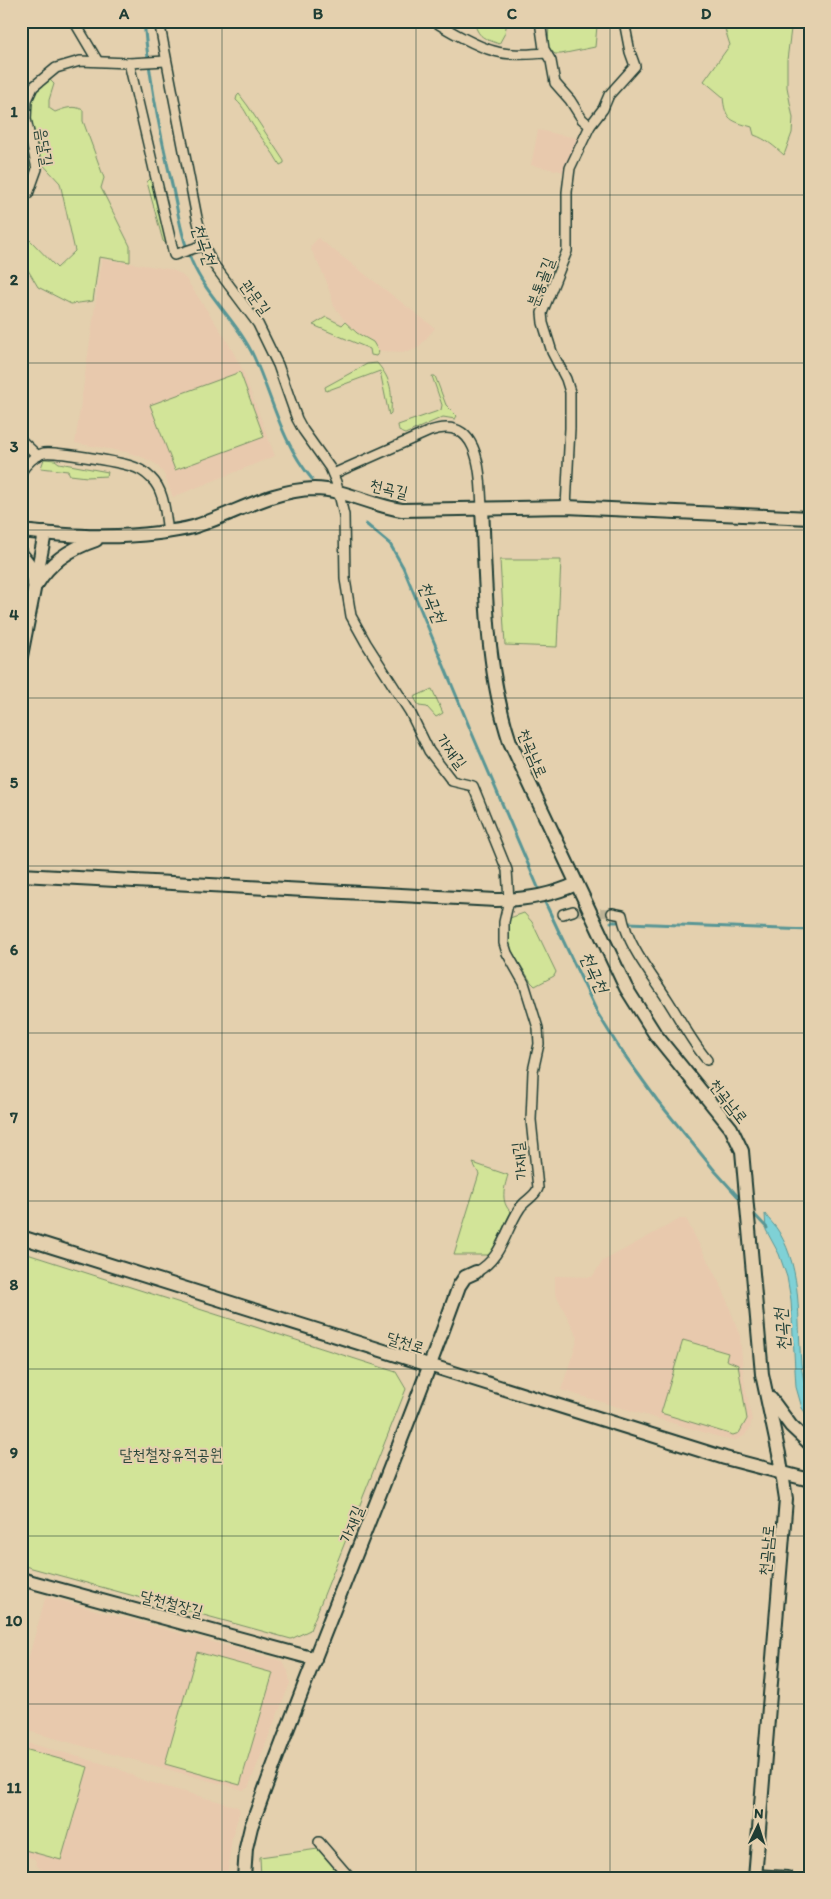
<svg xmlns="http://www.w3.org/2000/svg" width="831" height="1899" font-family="Itim,'Poor Story',sans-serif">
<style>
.built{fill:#e8c9ad}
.green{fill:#d2e498;stroke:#789066}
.water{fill:#7fd1d6;stroke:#599695}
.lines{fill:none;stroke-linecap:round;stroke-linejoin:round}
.stream{stroke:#599695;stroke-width:3}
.street-tunnel{stroke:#bdb396;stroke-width:9;stroke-dasharray:9 4.5;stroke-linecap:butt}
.street-casing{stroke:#1f3d34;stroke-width:12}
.secondary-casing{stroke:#1f3d34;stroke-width:16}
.street{stroke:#e4d0ae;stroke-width:9}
.secondary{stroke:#e4d0ae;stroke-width:12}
.grid{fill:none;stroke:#1f3d34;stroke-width:1;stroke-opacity:0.55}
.labels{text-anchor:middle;stroke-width:4;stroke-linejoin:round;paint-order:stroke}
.street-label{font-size:16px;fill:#1f3d34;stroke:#e4d0ae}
.park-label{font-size:16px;fill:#284539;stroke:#e4d0ae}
.water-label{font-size:18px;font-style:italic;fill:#24443c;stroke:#e4d0ae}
.neatline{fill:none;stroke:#1f3d34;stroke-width:2}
.grid-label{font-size:16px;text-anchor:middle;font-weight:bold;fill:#1f3d34}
</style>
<rect width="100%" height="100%" fill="#e4d0ae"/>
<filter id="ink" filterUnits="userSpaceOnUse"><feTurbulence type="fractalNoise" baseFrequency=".02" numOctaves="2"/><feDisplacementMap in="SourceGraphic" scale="10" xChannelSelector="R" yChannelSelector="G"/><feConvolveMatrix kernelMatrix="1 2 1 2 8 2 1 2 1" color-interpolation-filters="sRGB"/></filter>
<g filter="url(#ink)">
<g class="built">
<path d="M538 130 581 139 565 172 531 165Z"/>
<path d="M318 238 435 328 418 348 408 352 379 351 373 341 358 333 345 321 334 306 326 280 310 247Z"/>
<path d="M102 259 170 269 179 273 186 279 226 339 241 367 275 456 173 497 164 474 156 464 142 457 126 452 75 443Z"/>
<path d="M680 1219H686L723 1290 740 1336 744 1381 752 1420 750 1428 744 1436 736 1440 726 1439 561 1390 578 1338 555 1293V1276L592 1277 603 1261Z"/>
<path d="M48 1597 282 1661 288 1671 290 1683 248 1788 243 1790 21 1729V1685L45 1599Z"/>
<path d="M21 1741 115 1767 142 1780 238 1807 240 1811 232 1837 227 1878H52L37 1866 35 1859 21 1855Z"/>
</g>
<g class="green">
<path d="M474 21H507L505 33 499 44C484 38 478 38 474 21Z"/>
<path d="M549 21H592L597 26 595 47 561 54H555L548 48Z"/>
<path d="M720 21H792L787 60V87L793 118 792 133 784 155C775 147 766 139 754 135L752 127C731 121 725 120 723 97L704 81 730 45 723 23Z"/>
<path d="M48 78 54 84 49 100V108L55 112C65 108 74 105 83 110V121L104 178 101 188 130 246V262L99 257 93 301 71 304 38 287 25 265 23 249 30 240 57 268 75 251 60 183 38 159 28 119 32 94Z"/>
<path d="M239 94 248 106 284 161V163L280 165C272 150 261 138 252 124 247 115 244 107 236 100L237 96Z"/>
<path d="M21 111H23L34 170 30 180 21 194Z"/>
<path d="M151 178 153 179 170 247 163 241 147 182Z"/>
<path d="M326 317 342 325 345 322 357 333 373 342 379 352 376 356 371 355 370 349 313 325Z"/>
<path d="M377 363C392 380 392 392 391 413L389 415 380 371 326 391 325 387 367 364Z"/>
<path d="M240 372 264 437 175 470 150 405Z"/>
<path d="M432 376H435L446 405 457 416 455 419 443 417 405 434C399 432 399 431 398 425L441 410 442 405Z"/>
<path d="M44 459 55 460 59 463 108 472 107 476 87 477 70 475 68 471 41 468Z"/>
<path d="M500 560H561L557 647 505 645Z"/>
<path d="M432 689 443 713 436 717 427 707 419 706 414 697Z"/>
<path d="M524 913 532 922 556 972 554 976 535 986 531 982 513 953 506 938 507 919Z"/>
<path d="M473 1163 508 1175C504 1188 500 1202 511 1212 503 1226 498 1241 490 1255H454L479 1174Z"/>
<path d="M21 1252 396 1372 406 1389 310 1630 291 1639 21 1565Z"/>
<path d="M683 1340 728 1353 726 1360 738 1365 747 1419 739 1433 733 1435 661 1413Z"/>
<path d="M197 1652 273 1673 240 1785 165 1764Z"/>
<path d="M21 1748 88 1767 61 1860 21 1849Z"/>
<path d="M318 1849 343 1878H261L260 1857Z"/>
</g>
<path class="water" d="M765 1214C769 1220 775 1225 779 1232 803 1272 797 1319 801 1363 803 1383 810 1401 810 1420L802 1408 796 1387 791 1300 787 1277 779 1254 766 1230Z"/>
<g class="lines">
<g class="stream">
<path d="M144 21C149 78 160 134 173 189 178 213 182 239 192 262 207 297 238 322 254 357 273 399 281 442 312 479"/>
<path d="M366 524 390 544 403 567 471 731 540 892"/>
<path d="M543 898 598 1014 618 1046 657 1100 715 1171 741 1200"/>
<path d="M611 922H619"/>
<path d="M628 923 810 930"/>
<path d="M752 1212 767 1228"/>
</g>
<path class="street-tunnel" d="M573 911 612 913"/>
<g class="street-casing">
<g id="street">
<path d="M74 21 97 60"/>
<path d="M159 21 197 218 204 245 211 261 258 324 278 365 297 419 303 430 330 468 336 482 344 515 345 579 351 616 366 643 410 712 429 751 452 781 473 786 507 870 509 900 504 922V943L507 953 524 983 538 1028 539 1044 533 1071 531 1120 538 1188C535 1197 525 1200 520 1208 505 1230 502 1259 476 1272"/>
<path d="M434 21C449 31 478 47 494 51 511 56 529 54 546 53"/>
<path d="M540 21 544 49 551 61 555 83 570 100 582 119 590 126"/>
<path d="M129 63 174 255 204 245"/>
<path d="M28 194 37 169 26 119 27 100 33 87 56 68 80 61 129 63 166 61"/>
<path d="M21 440 38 456"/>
<path d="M21 472C26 464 35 455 44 453 56 451 118 462 131 466 138 468 146 473 151 478 165 491 165 514 168 532"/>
<path d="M333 474 430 431C481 414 480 475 482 508"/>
<path d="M566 507 570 428V392L566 379 552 352 543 323 542 313 567 251V192L570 168 590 126 603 109 609 95 635 66 630 52 624 21"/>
<path d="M612 913 622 915C628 947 650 972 667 999 680 1019 691 1041 707 1060"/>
<path d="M563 914 573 911"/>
<path d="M319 1842 350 1878"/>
</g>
</g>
<g class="secondary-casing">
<g id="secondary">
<path d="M482 508C486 586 485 667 510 742L626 988 655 1034 731 1128 742 1151 762 1374 779 1454 786 1499 755 1878"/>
<path d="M21 531C68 536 110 539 158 533 171 531 186 530 199 525 238 512 272 490 314 489 345 489 372 506 402 510L566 507 810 518"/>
<path d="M21 554 28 563 34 584"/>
<path d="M37 584C50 562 72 548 96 540"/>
<path d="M21 656 45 533"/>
<path d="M21 875 496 900C524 900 550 896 576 884"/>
<path d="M21 1237 725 1458 810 1480"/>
<path d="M771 1399 791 1426 810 1444"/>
<path d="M21 1579 315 1659"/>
<path d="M755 1876 787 1878"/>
<path d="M244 1878 246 1848 251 1827C316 1645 394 1468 459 1286L465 1277 476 1272"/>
</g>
</g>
<use href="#street" class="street"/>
<use href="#secondary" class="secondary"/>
</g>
</g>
<path class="grid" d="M222 21V1878M416 21V1878M610 21V1878M21 195H810M21 363H810M21 530H810M21 698H810M21 866H810M21 1033H810M21 1201H810M21 1369H810M21 1536H810M21 1704H810"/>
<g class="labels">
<g class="street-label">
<text transform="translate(45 147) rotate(81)" y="6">음달길</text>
<text transform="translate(540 282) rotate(-70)" y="6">분통골길</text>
<text transform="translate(256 297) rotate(54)" y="6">관문길</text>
<text transform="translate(389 488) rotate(13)" y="6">천곡길</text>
<text transform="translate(452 751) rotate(53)" y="6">가재길</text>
<text transform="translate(533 753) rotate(67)" y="6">천곡남로</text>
<text transform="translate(729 1101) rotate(52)" y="6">천곡남로</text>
<text transform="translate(519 1161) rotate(-97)" y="6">가재길</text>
<text transform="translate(406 1342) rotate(18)" y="6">달천로</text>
<text transform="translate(351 1524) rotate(-68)" y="6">가재길</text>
<text transform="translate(766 1550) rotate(-85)" y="6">천곡남로</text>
<text transform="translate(172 1603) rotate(15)" y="6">달천철장길</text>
</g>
<g class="park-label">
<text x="171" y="1460">달천철장유적공원</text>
</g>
<g class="water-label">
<text transform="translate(204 244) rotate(71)" y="6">천곡천</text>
<text transform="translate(432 602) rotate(67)" y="6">천곡천</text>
<text transform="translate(594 972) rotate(65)" y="6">천곡천</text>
<text transform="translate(782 1330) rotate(-95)" y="6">천곡천</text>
</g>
</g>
<rect width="831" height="1899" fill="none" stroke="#e4d0ae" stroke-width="55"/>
<g transform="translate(758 1826) rotate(4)" stroke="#e4d0ae" stroke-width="4" paint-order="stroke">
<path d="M0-4L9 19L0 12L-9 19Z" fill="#1f3d34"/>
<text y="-8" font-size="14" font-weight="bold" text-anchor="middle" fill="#1f3d34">N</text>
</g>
<rect x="28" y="28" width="776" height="1844" class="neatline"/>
<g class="grid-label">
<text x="124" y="19">A</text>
<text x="318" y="19">B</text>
<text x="512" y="19">C</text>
<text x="706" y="19">D</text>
<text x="14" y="117">1</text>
<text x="14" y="285">2</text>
<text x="14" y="452">3</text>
<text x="14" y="620">4</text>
<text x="14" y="788">5</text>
<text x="14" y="955">6</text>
<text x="14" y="1123">7</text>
<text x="14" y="1290">8</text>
<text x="14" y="1458">9</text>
<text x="14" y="1626">10</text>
<text x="14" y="1793">11</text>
</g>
</svg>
